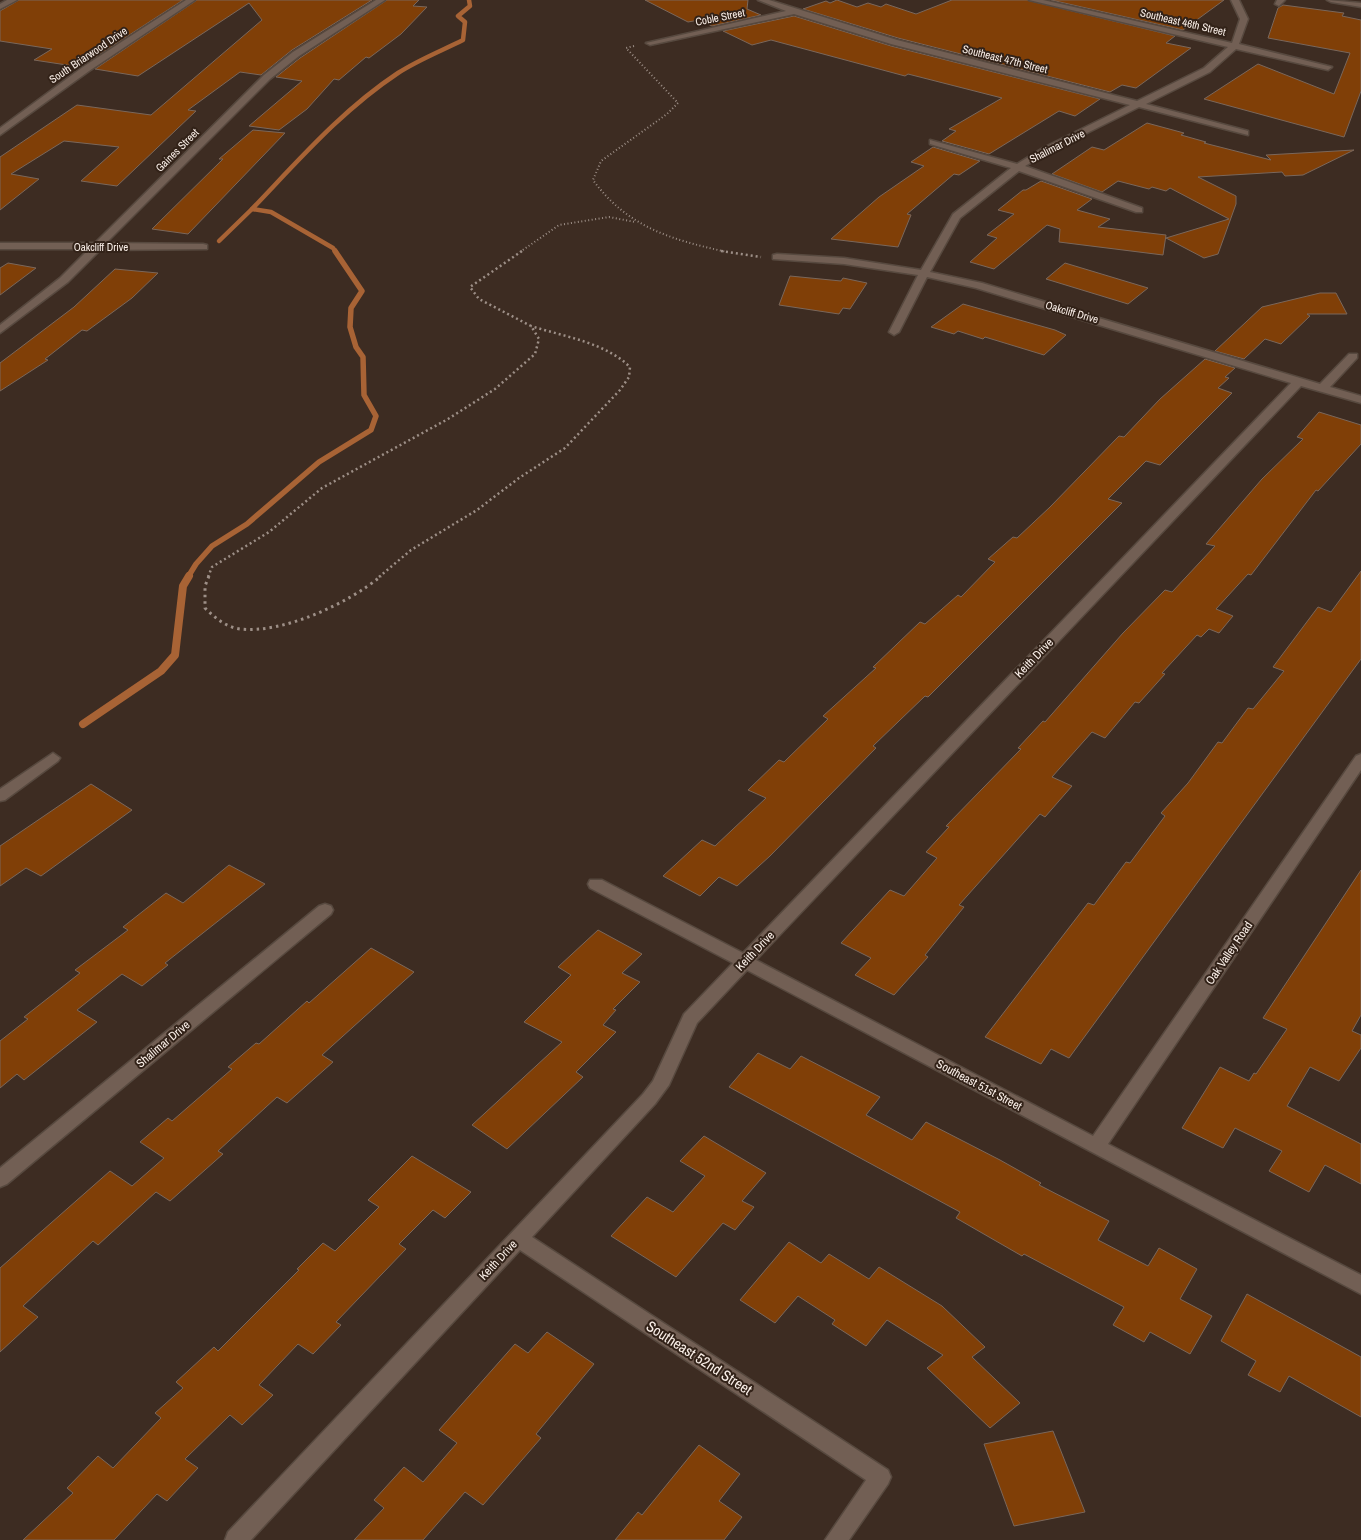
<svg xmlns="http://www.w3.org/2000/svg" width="1361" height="1540" font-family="'Archivo Narrow',sans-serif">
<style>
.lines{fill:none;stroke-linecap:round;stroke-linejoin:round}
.stream-far2{stroke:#a86335;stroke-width:4.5}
.stream-far1{stroke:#a86335;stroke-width:5.5}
.stream{stroke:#a86335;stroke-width:8}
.building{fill:#803f07;stroke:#7a675b}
.minor-casing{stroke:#57493f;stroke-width:3}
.path-far2{stroke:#9d8f87;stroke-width:2;stroke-dasharray:1 2.5;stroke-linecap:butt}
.path-far1{stroke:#9d8f87;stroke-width:2.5;stroke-dasharray:2 3;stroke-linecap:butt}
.path{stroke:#9d8f87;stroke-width:3;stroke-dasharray:2.5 4;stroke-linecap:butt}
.minor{fill:#725f54;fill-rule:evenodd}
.labels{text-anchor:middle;stroke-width:4;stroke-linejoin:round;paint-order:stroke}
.far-street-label{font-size:11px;fill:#faefe8;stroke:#322218}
.street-label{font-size:12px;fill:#faefe8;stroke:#322218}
.near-street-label{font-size:15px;fill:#faefe8;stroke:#322218}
</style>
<rect width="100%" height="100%" fill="#3d2c22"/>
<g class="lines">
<g class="stream-far2">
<path d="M219 241 252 209"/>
<path d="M336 252 333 248 271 212 252 209C298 161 342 110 398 73 418 60 441 51 463 40L465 22 458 16 470 6 469 0"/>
</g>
<path class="stream-far1" d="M188 577 196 564 212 546 247 524 319 462 371 430 376 416 364 395 363 357 356 347 350 327 351 308 362 291 335 251"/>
<path class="stream" d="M83 724 161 671 175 655 183 586 189 576"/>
</g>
<g class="building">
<path d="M19 0H183L80 67 34 60 52 49 0 41V11Z"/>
<path d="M197 0H372L292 50 261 75 240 72 188 110 196 111 117 186 81 181 119 147 64 141 11 174 39 179 0 210V157L77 105 151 115 262 20 249 3 138 76 95 69Z"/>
<path d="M387 0H419L413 6 427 7 401 34 369 58 366 57 339 80 334 79 307 109 279 130 249 126 302 81 276 77 300 58Z"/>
<path d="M645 0H748L747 9 761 15 712 26 699 20 688 22Z"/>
<path d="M837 0 857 7 868 3 881 7 886 4 916 14 952 0H1027L1175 36 1166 43 1191 48 1136 88 1122 85 1110 92 898 38 803 9 826 1 830 3Z"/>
<path d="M1051 0H1224L1183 30Z"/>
<path d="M1283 5 1344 13 1342 16 1361 20V91L1344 137 1204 99 1258 64 1334 94 1350 53 1268 38 1278 8Z"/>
<path d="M794 16 891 46 1100 99 1075 116 1059 111 989 154 942 141 956 131 949 129 1002 98 908 74 905 76 771 40 752 45 723 31Z"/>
<path d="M1147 123 1184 133 1181 135 1206 142 1204 143 1271 160 1266 155 1354 150 1303 175 1285 176 1282 172 1198 177 1236 196V204L1218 254 1204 258 1166 238 1229 219 1170 188 1166 191 1152 187 1149 189 1118 181 1102 192 1052 174 1092 147 1104 150Z"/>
<path d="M253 130 285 133 188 234 152 229 223 159H219Z"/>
<path d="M933 147 980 161 959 175 954 174 907 214 911 215 898 247 831 239 879 197 924 166 911 162Z"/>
<path d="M1041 181 1092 199 1077 210 1110 219 1098 227 1166 235 1163 255 1059 242 1060 229 1047 225 994 269 970 262 997 238 987 235 1014 214 998 210 1023 190H1026Z"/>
<path d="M8 263 36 268 0 295V268Z"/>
<path d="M1065 263 1148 288 1128 304 1046 279Z"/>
<path d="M115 269 158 273 132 298 87 331 82 330 45 359 48 360 0 391V363L74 307Z"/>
<path d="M790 276 841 281 843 278 867 283 850 309 843 308 839 314 779 305Z"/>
<path d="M1320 293H1336L1347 314H1307L1310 316 1281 344 1265 339 1244 359 1215 351 1262 307Z"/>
<path d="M963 304 1055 330 1066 335 1044 355 985 337 983 339 958 331 954 334 931 327Z"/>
<path d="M1205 359 1235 368 1225 377 1229 378 1218 388 1232 393 1160 465 1146 461 1108 499 1122 503 928 697 925 696 873 746 876 748 770 856 737 886 719 877 700 896 663 876 702 840 715 846 766 798 748 790 779 760 784 762 828 719 823 716 876 668 873 667 920 622 925 624 958 595 961 597 995 562 988 559 1013 537 1017 538 1050 507 1119 436 1124 437 1160 399Z"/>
<path d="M1319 412 1361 425V444L1318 491 1316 490 1251 575 1248 574 1216 609 1233 616 1219 633 1209 629 1201 637 1197 635 1162 673 1165 674 1139 703 1135 702 1105 738 1092 732 1052 777 1072 786 1045 817 1040 814 959 905 964 907 925 955 928 957 894 995 855 975 871 958 841 943 890 890 904 896 937 858 926 852 949 827 946 826 1021 749 1018 748 1043 721 1045 722 1123 633 1165 590 1172 592 1215 546 1206 544 1262 479 1303 439 1297 437Z"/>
<path d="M1361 571V659L1069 1058 1051 1049 1041 1064 985 1037 1088 903 1094 905 1126 862 1130 863 1165 816 1161 813 1188 783 1218 742 1222 743 1248 708 1253 709 1284 671 1273 667 1318 607 1331 612Z"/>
<path d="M91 784 132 810 41 876 26 868 0 886V846Z"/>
<path d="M229 865 265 884 165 963 168 965 142 986 122 974 77 1010 97 1022 24 1080 17 1074 0 1088V1041L28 1019 24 1017 80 973 75 970 128 930 123 927 166 893 183 903Z"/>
<path d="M1361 870V1015L1352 1031 1361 1035V1048L1339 1081 1310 1067 1287 1106 1361 1144V1184L1325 1165 1309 1192 1269 1171 1282 1151 1235 1128 1223 1148 1182 1128 1220 1067 1249 1081 1254 1073 1256 1074 1287 1029 1263 1018Z"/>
<path d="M598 930 642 954 622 973 640 982 613 1009 616 1010 603 1025 616 1032 576 1072 583 1077 507 1149 472 1125 562 1042 524 1022 571 975 558 967Z"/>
<path d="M371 948 414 972 322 1055 333 1062 287 1103 277 1097 218 1151 223 1154 170 1201 156 1192 98 1245 93 1241 23 1306 38 1317 0 1352V1268L110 1171 132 1186 164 1158 140 1142 168 1118 172 1121 232 1069 228 1067 256 1043 259 1044 307 1001 309 1003Z"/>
<path d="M758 1053 790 1069 801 1056 880 1097 866 1115 912 1140 926 1122 1000 1160 1041 1183 1039 1185 1109 1221 1098 1240 1148 1266 1159 1248 1197 1269 1180 1299 1212 1316 1190 1354 1150 1332 1144 1342 1113 1325 1124 1307 1024 1254 1022 1256 956 1218 960 1212 729 1087Z"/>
<path d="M704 1136 766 1173 742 1201 754 1207 735 1230 723 1223 676 1277 611 1236 647 1197 673 1212 705 1176 680 1161Z"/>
<path d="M412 1156 471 1192 445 1218 433 1210 399 1244 406 1249 336 1322 341 1325 313 1354 298 1344 259 1385 273 1395 242 1425 230 1415 185 1459 198 1468 167 1501 157 1494 114 1540H23L73 1493 67 1488 98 1456 113 1468 161 1418 155 1413 183 1388 176 1382 214 1347 218 1351 299 1270 297 1269 323 1243 335 1251 379 1207 368 1200Z"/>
<path d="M789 1242 821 1263 829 1254 869 1279 879 1267 942 1306 985 1347 972 1357 1020 1403 990 1428 927 1368 943 1355 887 1320 866 1346 832 1324 835 1320 798 1296 775 1323 740 1300Z"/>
<path d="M1247 1294 1361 1357V1417L1289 1376 1280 1392 1248 1375 1256 1361 1221 1341Z"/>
<path d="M547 1332 594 1364 536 1434 541 1438 483 1505 465 1492 423 1540H354L384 1508 374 1500 404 1467 423 1482 457 1443 439 1430 515 1344 528 1353Z"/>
<path d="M1053 1431 1085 1512 1014 1526 984 1444Z"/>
<path d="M699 1445 740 1474 719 1501 742 1517 724 1540H615L638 1512 642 1515Z"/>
</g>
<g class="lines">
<g class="minor-casing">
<g id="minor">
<path d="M7 0H17L0 9V4Z"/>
<path d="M186 0H195L89 71 0 135V128L83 67Z"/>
<path d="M376 0H385L299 56 270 79 106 243 203 244 207 245V249L100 250 68 282 0 333V325L60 278 89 249H0V243H95L264 75 293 52Z"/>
<path d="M758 0H769L897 40 1137 101 1204 68 1228 47 1029 0H1043L1232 43 1240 19 1231 0H1239L1248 19 1239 44 1332 67 1328 70 1236 49 1210 72 1146 104 1248 131V135L1139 107 1049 152 1025 166 1142 208V212H1136L1019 171 960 218 930 272 982 283 1320 384 1349 354H1357V358L1330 387 1361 396V403L1301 386 756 960 1093 1136 1356 756 1361 754V770L1108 1144 1361 1275V1294L747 970 697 1023 669 1085 655 1104 532 1237 888 1470 891 1477 888 1484 849 1540H825L866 1480 520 1250 251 1540H225L228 1532 643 1094 653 1081 684 1014 733 963 590 888 588 884 590 880H602L743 953 1291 383 976 288 927 277 899 332 894 335 889 332 918 275 844 264 773 259V255L777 254 844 258 921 270 953 214 1011 168 930 144V140L1017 164 1043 148 1130 105 891 44 794 14 650 45 646 43 786 11Z"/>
<path d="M1277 0H1285L1279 6 1275 4Z"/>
<path d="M1327 0 1361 3V7L1331 2Z"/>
<path d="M53 753 60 758 58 761 5 800 0 801V789Z"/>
<path d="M325 904 331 906 333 910 331 914 7 1184 0 1187V1168L319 906Z"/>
</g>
</g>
<g class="path-far2">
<path d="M634 46 626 48 678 103 667 114 601 161 593 180C627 227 672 240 727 252"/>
<path d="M520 252 559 225 609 217 635 222"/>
</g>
<g class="path-far1">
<path d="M522 251 470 287 479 299 531 326"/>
<path d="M721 251 761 257"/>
<path d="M208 577 212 567 269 532 322 488 448 419 495 389 535 354 539 339 531 326"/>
<path d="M379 577 411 550 477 510 519 478 565 448 620 390 629 377 630 367C604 342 565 337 531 326"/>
</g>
<path class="path" d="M209 576 205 586V608C215 618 226 627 240 629 283 634 349 603 381 576"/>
<use href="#minor" class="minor"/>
</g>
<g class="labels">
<g class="far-street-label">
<text transform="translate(720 17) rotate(-11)" y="4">Coble Street</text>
<text transform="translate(1183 22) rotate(13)" y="4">Southeast 46th Street</text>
<text transform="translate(88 55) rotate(-34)" y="4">South Briarwood Drive</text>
<text transform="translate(1005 59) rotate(14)" y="4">Southeast 47th Street</text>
<text transform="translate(1057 146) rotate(-27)" y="4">Shalimar Drive</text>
<text transform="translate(177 150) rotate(-45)" y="4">Gaines Street</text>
<text x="101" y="251">Oakcliff Drive</text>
<text transform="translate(1072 312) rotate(16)" y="4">Oakcliff Drive</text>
</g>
<g class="street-label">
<text transform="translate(1034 658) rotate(-46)" y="4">Keith Drive</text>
<text transform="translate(755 951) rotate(-46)" y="4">Keith Drive</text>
<text transform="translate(1229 953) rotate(-56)" y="4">Oak Valley Road</text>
<text transform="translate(163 1044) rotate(-40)" y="4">Shalimar Drive</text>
<text transform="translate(979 1085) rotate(28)" y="4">Southeast 51st Street</text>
<text transform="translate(498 1260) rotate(-47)" y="4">Keith Drive</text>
</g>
<g class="near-street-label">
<text transform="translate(699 1358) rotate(33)" y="5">Southeast 52nd Street</text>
</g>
</g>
</svg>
